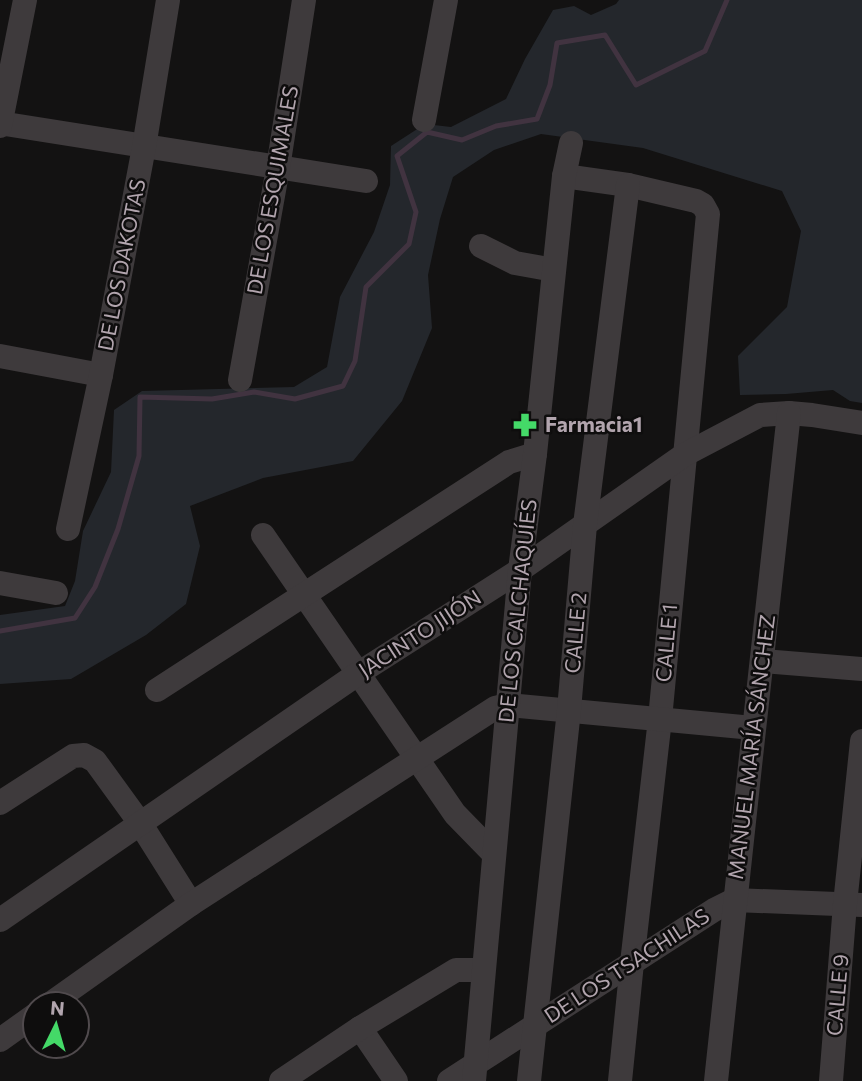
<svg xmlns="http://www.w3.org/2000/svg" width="862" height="1081" font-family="Commissioner,sans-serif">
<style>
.green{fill:#24272c}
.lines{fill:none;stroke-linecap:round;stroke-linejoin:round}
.stream{stroke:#413340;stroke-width:5}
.minor{stroke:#3e3a3c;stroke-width:24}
.labels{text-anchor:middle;stroke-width:5;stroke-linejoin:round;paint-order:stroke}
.street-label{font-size:21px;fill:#b2a5ae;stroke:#0e0d0d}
.poi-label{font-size:21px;font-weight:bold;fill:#b2a5ae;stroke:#0e0d0d;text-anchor:start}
</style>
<rect width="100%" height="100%" fill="#131212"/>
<path class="green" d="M619 0H862V403L850 401 833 390 786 394 740 395 738 356 787 307 801 231 782 191 643 148 541 134 494 150 453 177 440 219 428 275 432 328 402 401 353 461 263 478 190 506 200 546 186 604 146 635 71 679 0 684V615L65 606 75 581 83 531 111 472 114 410 142 391 294 387 327 367 340 297 374 232 390 185 391 146 425 124 451 127 506 99 525 59 553 10 574 6 591 15 616 4Z"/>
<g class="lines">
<path class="stream" d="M0 631 75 618 95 587 118 529 139 456 140 397 212 399 254 392 295 399 343 386 355 361 366 287 409 244 416 212 397 156 427 132 462 140 496 126 537 119 550 85 557 43 605 35 636 85 705 51 727 0"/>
<g class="minor">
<path d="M424 120 446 0"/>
<path d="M0 123 366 181"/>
<path d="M0 126 25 0"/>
<path d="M564 176 628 185 696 201 703 205 708 214 660 719 632 963 620 1081"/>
<path d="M481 246 515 263 554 270"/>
<path d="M0 356 101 375"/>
<path d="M240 380 278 168 304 0"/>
<path d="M68 529 101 375 144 147 168 0"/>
<path d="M263 535 455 814 494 854"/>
<path d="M0 583 56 593"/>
<path d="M763 661 862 669"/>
<path d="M157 690 509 462 535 454"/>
<path d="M0 803 73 756 84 755 95 761 140 823 191 904"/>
<path d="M0 920 359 673 520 570 684 455 760 415 789 413 812 415 862 423"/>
<path d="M50 1004 191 904 495 708 508 705 753 728"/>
<path d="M360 1028 396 1081"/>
<path d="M0 1040 35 1015"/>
<path d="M281 1081 360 1028 456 970H483"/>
<path d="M449 1081 714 910 734 900 862 905"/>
<path d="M474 1081 520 570 535 454 564 176 571 143"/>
<path d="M529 1081 569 710 585 525 628 185"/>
<path d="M716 1081C739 858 765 636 789 413"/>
<path d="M831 1081 845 904 862 741"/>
</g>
</g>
<defs>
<g id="pharmacy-bare" transform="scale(1.89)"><path d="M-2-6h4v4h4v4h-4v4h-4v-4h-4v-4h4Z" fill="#44d968" stroke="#0e0d0d" stroke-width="2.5" paint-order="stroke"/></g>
</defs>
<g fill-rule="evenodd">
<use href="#pharmacy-bare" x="525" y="425"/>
</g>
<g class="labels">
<g class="street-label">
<text transform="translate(273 190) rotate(-80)" y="7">DE LOS ESQUIMALES</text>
<text transform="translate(122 265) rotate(-79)" y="7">DE LOS DAKOTAS</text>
<text transform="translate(518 611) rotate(-84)" y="7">DE LOS CALCHAQUÍES</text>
<text transform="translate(576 633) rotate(-85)" y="7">CALLE 2</text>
<text transform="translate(420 634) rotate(-33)" y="7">JACINTO JIJÓN</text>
<text transform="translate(667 643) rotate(-85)" y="7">CALLE 1</text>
<text transform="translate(752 747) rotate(-83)" y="7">MANUEL MARÍA SÁNCHEZ</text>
<text transform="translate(627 966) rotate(-33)" y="7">DE LOS TSACHILAS</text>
<text transform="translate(838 995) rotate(-85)" y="7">CALLE 9</text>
</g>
<g class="poi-label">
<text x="545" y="432">Farmacia1</text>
</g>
</g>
<g transform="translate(56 1025) rotate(5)"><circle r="33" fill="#0e0d0d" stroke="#504a4d" stroke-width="2"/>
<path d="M0-5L12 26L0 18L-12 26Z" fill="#44d968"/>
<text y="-10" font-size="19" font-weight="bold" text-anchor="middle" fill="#b2a5ae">N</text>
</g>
</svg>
